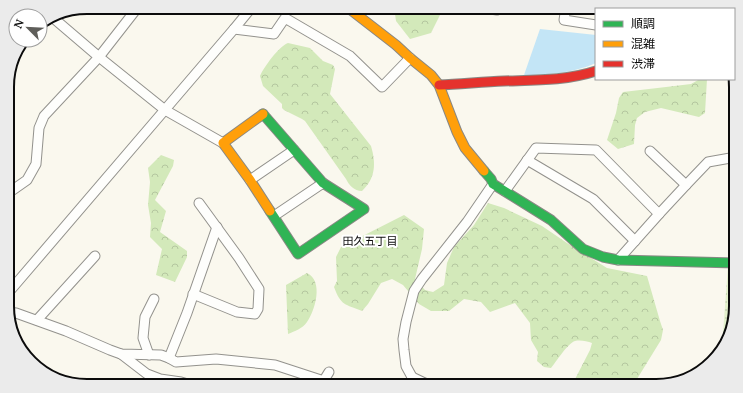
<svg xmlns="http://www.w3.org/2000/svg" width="743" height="393" font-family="'Noto Serif','Noto Sans JP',serif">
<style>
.forest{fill:url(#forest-crowns)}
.park{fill:url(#park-dots)}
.water{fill:#c3e5f6}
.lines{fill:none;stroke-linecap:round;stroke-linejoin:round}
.street-casing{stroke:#93928d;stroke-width:11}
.fast-casing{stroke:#898884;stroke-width:11}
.slow-casing{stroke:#898884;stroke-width:11}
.jam-casing{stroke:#898884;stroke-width:11}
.street{stroke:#fefefc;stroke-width:9}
.fast{stroke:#30b455;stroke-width:9}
.slow{stroke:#ff9f0a;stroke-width:9}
.jam{stroke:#e5322d;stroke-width:9}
.labels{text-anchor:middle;stroke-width:4;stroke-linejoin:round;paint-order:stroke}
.neighbourhood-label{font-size:11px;fill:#0b0b0b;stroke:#fff}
.rim{fill:none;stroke:#0b0b0b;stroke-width:2}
</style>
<defs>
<pattern id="forest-crowns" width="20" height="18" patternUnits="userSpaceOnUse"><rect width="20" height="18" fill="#d3e9ba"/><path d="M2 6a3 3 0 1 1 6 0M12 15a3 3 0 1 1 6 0" fill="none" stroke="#b4c69f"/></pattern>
<pattern id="park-dots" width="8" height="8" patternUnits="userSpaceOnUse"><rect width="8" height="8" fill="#e3f1cc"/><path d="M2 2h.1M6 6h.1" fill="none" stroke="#c1cdae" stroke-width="1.8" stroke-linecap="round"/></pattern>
</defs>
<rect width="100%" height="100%" fill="#faf8ee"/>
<g class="forest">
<path d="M394 7H442L443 9 431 33 410 39 396 21Z"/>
<path d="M288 43 310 48 323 61 333 65 335 69 330 94 371 146C376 163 376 178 362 191 354 191 349 185 346 179L305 121 302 119 284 110 282 108V104L263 86 260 76C264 67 279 46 288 43Z"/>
<path d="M700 79H707L705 113 699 117 661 108 645 112 637 118 635 125 634 144 618 149 607 140 616 113 619 98 623 92 666 87 691 84Z"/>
<path d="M161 155 174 160 173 166 155 200 166 211 160 232 187 251V257L175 282 156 275 162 249 150 237 151 223 148 205 150 182 148 168Z"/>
<path d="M488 203 504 208 542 226 567 243 607 268 647 276 660 321 663 330 661 340 637 379 629 386 572 385 590 350 592 343C587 341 580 340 575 341 568 343 556 362 551 368L544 367 537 361 538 352 531 340 530 323 515 303 490 312 481 302 464 299 449 311H431L419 304 403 285 392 279 381 283 368 304 362 311C345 304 341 306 334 287L337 281 336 257 341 247 404 215 424 229 422 249 415 279 425 290 433 292 444 285 447 263 454 247 474 225Z"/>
<path d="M307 273C324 281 315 311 307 322 302 329 295 331 288 334L286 285Z"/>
</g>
<path class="park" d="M728 266 736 267V306L728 338 723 333Z"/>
<path class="water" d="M540 29 596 35V63C573 73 549 75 524 75Z"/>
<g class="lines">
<g class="street-casing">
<g id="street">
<path d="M478 7 497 10 503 7"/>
<path d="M566 7 564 20 596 25"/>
<path d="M606 9V7"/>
<path d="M646 9V7"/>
<path d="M51 16 99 57 165 110 223 143"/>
<path d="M234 29 274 34 285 18 350 56 382 87 410 58"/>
<path d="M650 151 686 185 659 214"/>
<path d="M527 160 593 199 635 241"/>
<path d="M250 180 294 150"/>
<path d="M686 185 708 162 736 157"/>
<path d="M505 191 536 148 596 150 659 214 618 260"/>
<path d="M7 194 27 180 36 164 39 128 44 116 99 57 138 7"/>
<path d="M274 216 323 183"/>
<path d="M8 293 234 29 252 7"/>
<path d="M193 294 237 312 255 314 258 309 259 289 239 258 199 203"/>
<path d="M8 312 16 313 66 331 110 350 121 354 161 355 169 358 187 313 217 227"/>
<path d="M37 320 95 256"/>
<path d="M121 354 147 374 160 379 181 382 194 386"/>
<path d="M149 355 143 338 145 317 154 299"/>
<path d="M169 358 176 362 216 359 275 365 324 381"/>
<path d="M412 377 431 386"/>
<path d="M321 385 329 372"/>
<path d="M411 386 412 377 406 366 404 350 403 339 406 322 414 291 422 279 467 222 493 184"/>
</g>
</g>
<g class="fast-casing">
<g id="fast">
<path d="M263 114 323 183 364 209 298 254 270 211"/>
<path d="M484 171 491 179 493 184 551 220 583 249 603 257 618 260 736 263"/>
</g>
</g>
<g class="slow-casing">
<g id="slow">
<path d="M347 7 396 45 410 58 431 75 439 85 457 132 465 148 484 171"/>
<path d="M263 114 223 143 250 180 270 211"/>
</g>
</g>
<g class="jam-casing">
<path id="jam" d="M439 85C461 84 482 82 504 81 536 80 565 81 596 71"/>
</g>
<use href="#street" class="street"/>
<use href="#fast" class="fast"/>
<use href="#slow" class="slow"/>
<use href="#jam" class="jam"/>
</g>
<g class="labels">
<g class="neighbourhood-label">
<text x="370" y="245">田久五丁目</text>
</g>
</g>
<path d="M0 0H743V393H0ZM87 14H656A73 73 0 0 1 729 87V306A73 73 0 0 1 656 379H87A73 73 0 0 1 14 306V87A73 73 0 0 1 87 14Z" fill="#ebebeb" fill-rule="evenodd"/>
<path class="rim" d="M87 14H656A73 73 0 0 1 729 87V306A73 73 0 0 1 656 379H87A73 73 0 0 1 14 306V87A73 73 0 0 1 87 14Z"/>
<rect x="595" y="8" width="140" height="72" fill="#ffffff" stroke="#9d9d9d"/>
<rect x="603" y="21" width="20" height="6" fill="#30b455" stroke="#9d9d9d"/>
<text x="631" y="28" font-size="12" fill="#0b0b0b">順調</text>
<rect x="603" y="41" width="20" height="6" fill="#ff9f0a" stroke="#9d9d9d"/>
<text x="631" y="48" font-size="12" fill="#0b0b0b">混雑</text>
<rect x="603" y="61" width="20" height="6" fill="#e5322d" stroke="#9d9d9d"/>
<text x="631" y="68" font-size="12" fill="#0b0b0b">渋滞</text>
<g transform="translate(28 28) rotate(294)"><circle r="19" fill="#ffffff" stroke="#9d9d9d"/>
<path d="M0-3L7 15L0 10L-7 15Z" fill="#5f5e5a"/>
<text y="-6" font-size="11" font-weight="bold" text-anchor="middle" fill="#0b0b0b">N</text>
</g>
</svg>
